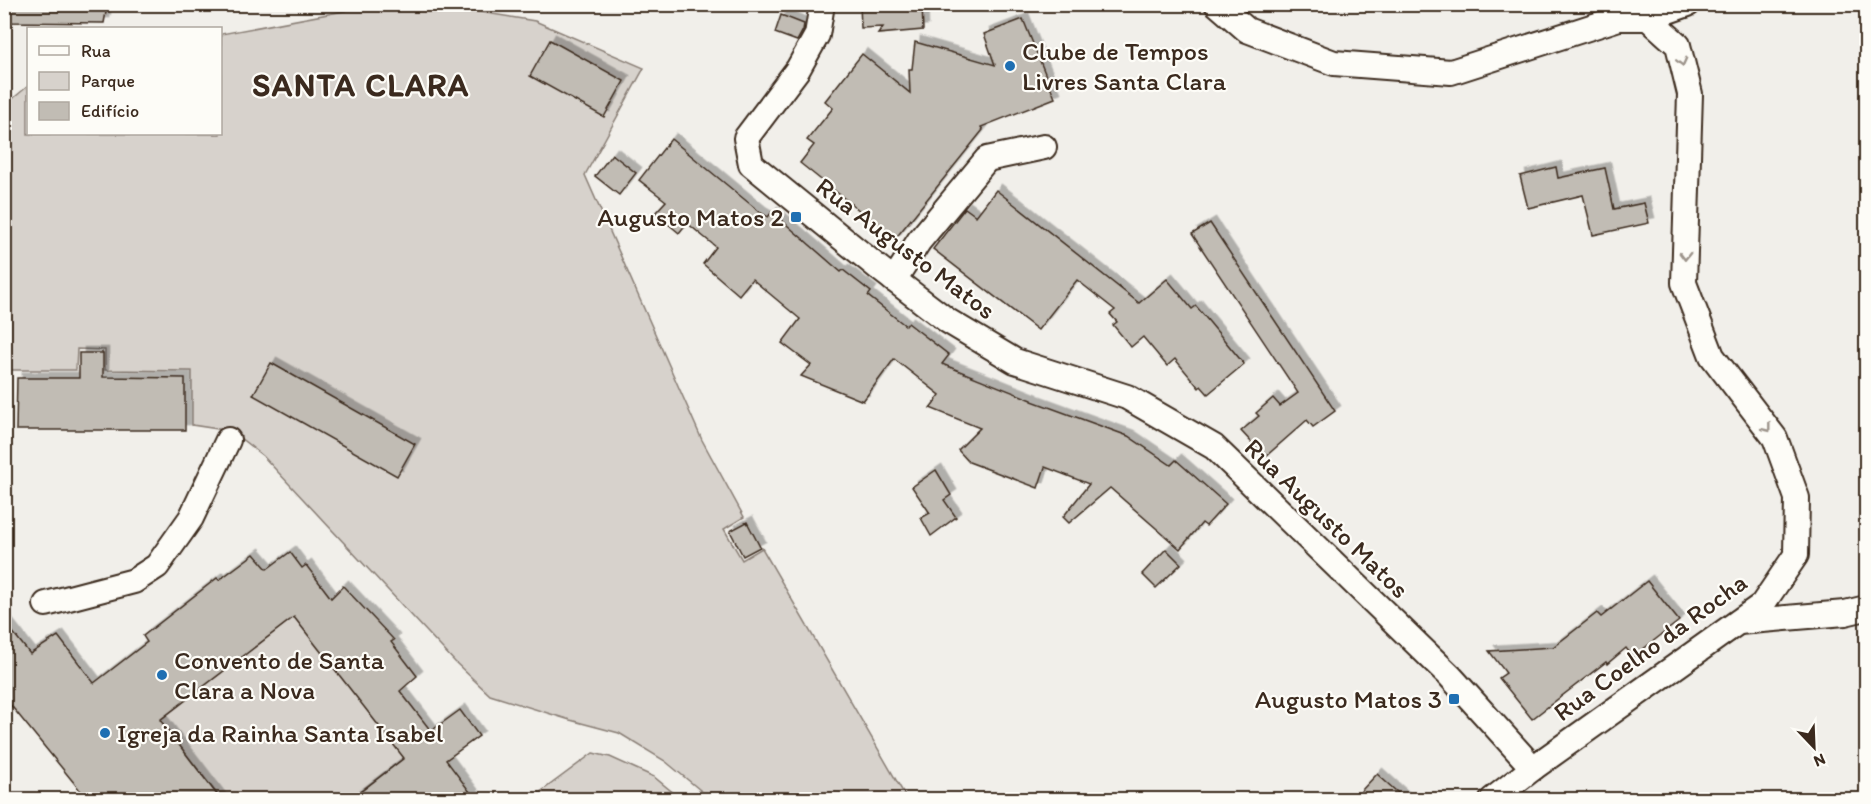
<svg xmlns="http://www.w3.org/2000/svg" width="1871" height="804" font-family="Itim,sans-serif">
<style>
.green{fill:#d7d2cc;stroke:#897e75;stroke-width:1.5}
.building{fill:#c1bcb4;stroke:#3b2a1e;stroke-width:1.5;filter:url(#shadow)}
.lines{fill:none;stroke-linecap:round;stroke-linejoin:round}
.minor-casing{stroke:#3b2a1e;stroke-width:28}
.minor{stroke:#fdfcf7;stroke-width:24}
.oneway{stroke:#9c938a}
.poi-dot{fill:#1f6fb2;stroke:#fdfcf7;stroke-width:2}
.labels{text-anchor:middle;stroke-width:4.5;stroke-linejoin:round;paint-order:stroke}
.poi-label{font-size:26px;fill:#3b2a1e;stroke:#fdfcf7;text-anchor:start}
.street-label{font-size:26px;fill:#3b2a1e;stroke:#fdfcf7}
.district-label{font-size:32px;font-weight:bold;letter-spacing:1.5px;fill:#3b2a1e;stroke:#fdfcf7}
</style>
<defs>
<filter id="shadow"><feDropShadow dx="5.5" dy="-5.5" stdDeviation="0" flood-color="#0004"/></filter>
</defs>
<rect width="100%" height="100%" fill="#f1efea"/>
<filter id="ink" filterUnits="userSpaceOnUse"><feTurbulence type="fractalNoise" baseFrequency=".0167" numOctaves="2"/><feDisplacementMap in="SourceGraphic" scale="12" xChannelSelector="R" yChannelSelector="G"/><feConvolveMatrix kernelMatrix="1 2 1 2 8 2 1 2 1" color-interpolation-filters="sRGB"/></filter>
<g filter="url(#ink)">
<g class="green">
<path d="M376 5H437L535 21 644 68 585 175 702 440 744 517 724 529 742 560 762 548 907 799H711L665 761 619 733 570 720 490 695 455 662 263 456 231 431 192 425V371L105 370V350L77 349 76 370H9V430H5L4 106 28 86V134H220L221 34Z"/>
<path d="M294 617 404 758 350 799H221L160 720Z"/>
<path d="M593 753 610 757 654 777 681 799H531Z"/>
</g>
<g class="building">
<path d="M4 4H94L107 7 104 23 4 22Z"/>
<path d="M860 4H922L923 30 878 34 883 27 861 28Z"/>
<path d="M781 15 804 24 803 30 797 41 775 33Z"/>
<path d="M1023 19 1055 98 981 127 983 130 895 239 800 163 814 145 807 140 833 108 825 101 862 54 910 93 909 69H912L915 42 995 65 984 34Z"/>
<path d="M550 40 624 81 604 117 530 76Z"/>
<path d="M671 139 761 213 768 217 772 212 841 272 843 270 871 292 868 296 906 326 908 323 949 355 942 364 1032 400V401L1128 436 1171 465 1176 460 1226 504 1206 526 1202 523 1180 549 1110 488 1069 523 1063 517 1089 484 1045 467 1038 488 969 462 958 450 980 428 930 408 940 395 894 359 863 401 801 376 811 365 782 343 800 319 752 279 739 295 703 264 716 247 687 223 679 233 655 213 666 201 639 180Z"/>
<path d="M612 154 636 173 619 195 595 176Z"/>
<path d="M1556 167 1558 178 1605 168 1614 209 1644 203 1649 223 1593 235 1583 195 1528 208 1520 176Z"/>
<path d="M996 190 1139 303 1167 279 1192 309 1196 306 1244 364 1208 394 1201 386 1199 388 1175 359 1167 366 1143 337 1131 347 1113 325 1117 322 1110 314 1115 310 1077 280 1038 330 933 249 965 208 976 216Z"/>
<path d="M1210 223 1335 411 1313 427 1307 420 1265 457 1241 431 1259 416 1256 413 1273 398 1280 406 1298 393 1192 234Z"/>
<path d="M79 353H103V377L185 378V430H16L17 378H79Z"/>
<path d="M271 363 415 444 397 476 253 395Z"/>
<path d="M936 470 951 495 944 500 956 517 931 536 921 518 930 513 912 487Z"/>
<path d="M747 522 760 547 743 556 730 531Z"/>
<path d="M1166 549 1181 564 1156 588 1142 574Z"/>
<path d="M290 552 302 568 306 565 331 598 343 586 394 640 391 642 417 676 400 691 431 731 460 710 479 736 446 760 476 800H350L404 758 294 617 160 720 221 800H88L4 697V621L30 654 58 636 94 683 147 642 143 636 217 578 219 580 254 554 267 569Z"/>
<path d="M1647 581 1679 621 1633 657 1626 648 1607 664 1606 662 1532 719 1499 678 1506 673 1489 651 1553 647 1597 613 1601 617Z"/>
<path d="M1377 774 1406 800H1371L1361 791Z"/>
</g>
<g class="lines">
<g class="minor-casing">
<g id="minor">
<path d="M822 4 817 35 798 69 746 138 751 164 880 269 948 321 1015 361 1127 397 1214 447 1450 676 1533 768"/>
<path d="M1217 4 1247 30 1334 63 1451 72 1619 18H1648L1688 4"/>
<path d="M894 280 919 241 987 159 1044 147"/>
<path d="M46 604 134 581 157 566 191 518 228 440"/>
<path d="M1739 622 1845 613 1866 608"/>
<path d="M1492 800 1533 768 1762 605 1796 555 1797 498 1775 438 1712 356 1684 283 1690 94 1678 45 1648 18"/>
</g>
</g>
<use href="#minor" class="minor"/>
</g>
<defs><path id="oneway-chevron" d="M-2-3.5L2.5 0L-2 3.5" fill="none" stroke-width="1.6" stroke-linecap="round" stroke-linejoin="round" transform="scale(1.5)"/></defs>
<g class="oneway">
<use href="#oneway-chevron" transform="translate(1682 62) rotate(76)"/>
<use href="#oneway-chevron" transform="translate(1685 256) rotate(91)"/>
<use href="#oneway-chevron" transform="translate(1767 428) rotate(52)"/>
</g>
</g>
<g class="poi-dot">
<circle cx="1010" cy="66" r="6"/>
<rect x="790" y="211" width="12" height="12" rx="3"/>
<circle cx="162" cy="675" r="6"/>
<rect x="1448" y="693" width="12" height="12" rx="3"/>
<circle cx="105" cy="733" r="6"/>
</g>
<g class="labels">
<g class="poi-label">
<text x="1022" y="60">Clube de Tempos<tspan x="1022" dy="30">Livres Santa Clara</tspan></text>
<text x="784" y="226" text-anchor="end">Augusto Matos 2</text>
<text x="174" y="669">Convento de Santa<tspan x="174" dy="30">Clara a Nova</tspan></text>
<text x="1442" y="708" text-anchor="end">Augusto Matos 3</text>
<text x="117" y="742">Igreja da Rainha Santa Isabel</text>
</g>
<g class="street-label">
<text transform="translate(906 248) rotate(37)" y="9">Rua Augusto Matos</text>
<text transform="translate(1327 518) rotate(44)" y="9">Rua Augusto Matos</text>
<text transform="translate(1650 647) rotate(-36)" y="9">Rua Coelho da Rocha</text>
</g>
<g class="district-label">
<text x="361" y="96">SANTA CLARA</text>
</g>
</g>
<rect width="1871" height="804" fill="none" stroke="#fdfcf7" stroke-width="24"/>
<rect x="12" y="12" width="1847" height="780" fill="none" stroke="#3b2a1e" stroke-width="2" filter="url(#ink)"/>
<rect x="27" y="27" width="195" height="108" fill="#fdfcf7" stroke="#afa8a0" stroke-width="1.5"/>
<rect x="39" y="46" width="30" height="9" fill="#fdfcf7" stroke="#afa8a0" stroke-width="1.5"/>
<text x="81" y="57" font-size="18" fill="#3b2a1e">Rua</text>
<rect x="39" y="72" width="30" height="18" fill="#d7d2cc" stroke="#afa8a0" stroke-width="1.5"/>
<text x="81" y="87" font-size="18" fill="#3b2a1e">Parque</text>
<rect x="39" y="102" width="30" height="18" fill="#c1bcb4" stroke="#afa8a0" stroke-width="1.5"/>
<text x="81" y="117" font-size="18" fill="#3b2a1e">Edifício</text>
<g transform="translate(1814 747) rotate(157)" stroke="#fdfcf7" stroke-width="4.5" paint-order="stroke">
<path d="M0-4.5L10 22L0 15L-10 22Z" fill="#3b2a1e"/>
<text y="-9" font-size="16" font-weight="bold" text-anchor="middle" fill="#3b2a1e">N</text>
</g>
</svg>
